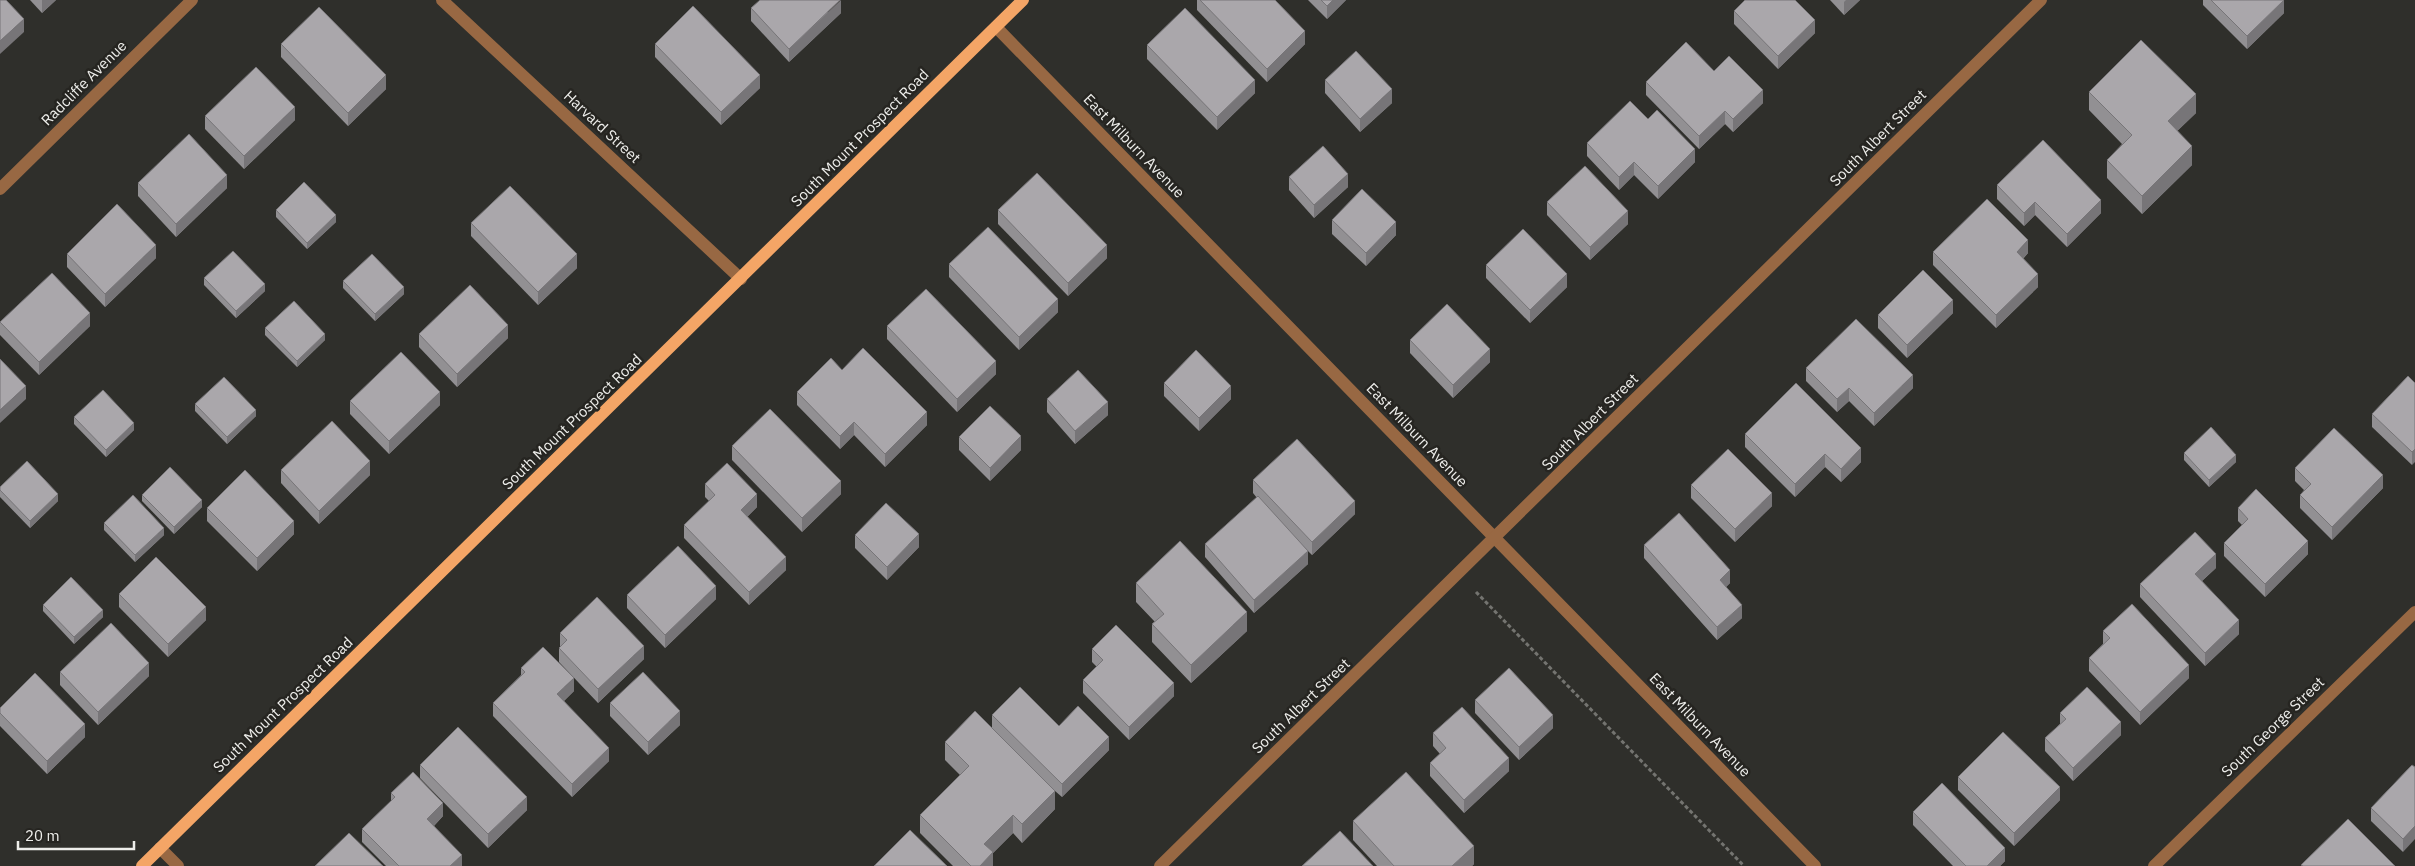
<svg xmlns="http://www.w3.org/2000/svg" width="2415" height="866" font-family="'IBM Plex Sans',sans-serif">
<style>
.lines{fill:none;stroke-linecap:round;stroke-linejoin:round}
.path{stroke:#747470;stroke-width:3;stroke-dasharray:4 2.5;stroke-linecap:butt}
.minor{stroke:#986843;stroke-width:12}
.major{stroke:#f4a566;stroke-width:12}
.wall{fill:#929093}
.shaded-wall{fill:#777578}
.building{fill:#aaa7ab;stroke:#777578}
.labels{text-anchor:middle;stroke-width:5;stroke-linejoin:round;paint-order:stroke}
.street-label{font-size:15px;fill:#eeeeeb;stroke:#262521}
</style>
<rect width="100%" height="100%" fill="#2f2f2b"/>
<g class="lines">
<path class="path" d="M1476 592 1744 866"/>
<g class="minor">
<path d="M442 0 741 279"/>
<path d="M996 27 1815 866"/>
<path d="M0 189 192 0"/>
<path d="M160 848 178 866"/>
<path d="M1160 866 2041 0"/>
<path d="M2154 866 2415 612"/>
</g>
<path class="major" d="M142 866 1023 0"/>
</g>
<g class="wall">
<path d="M30 0H56L42 13Z"/>
<path d="M1197 0H1275L1305 44 1267 82 1197 10Z"/>
<path d="M1308 0H1346L1327 19Z"/>
<path d="M1830 0H1860L1844 15Z"/>
<path d="M2203 0H2284V13L2247 49 2203 5Z"/>
<path d="M751 8 841 13 789 62 751 21Z"/>
<path d="M1734 11 1815 33 1778 69 1734 24Z"/>
<path d="M281 44 386 89 348 126 281 57Z"/>
<path d="M655 44 760 88 721 125 655 57Z"/>
<path d="M1147 45 1255 93 1217 130 1147 59Z"/>
<path d="M1714 71 1763 103 1733 132 1725 124 1699 149 1646 95V82Z"/>
<path d="M1325 80 1392 103 1360 132 1325 93Z"/>
<path d="M2089 92 2196 113 2177 131 2192 165 2142 214 2107 178V160L2122 144 2089 110Z"/>
<path d="M205 116 295 120 244 169 205 129Z"/>
<path d="M1648 119 1695 162 1658 199 1634 175 1619 190 1587 156V143Z"/>
<path d="M1289 177 1348 187 1314 218 1289 190Z"/>
<path d="M138 183 227 188 176 237 138 196Z"/>
<path d="M1997 185 2101 213 2067 247 2035 215 2024 226 1997 199Z"/>
<path d="M1547 202 1628 224 1590 260 1547 215Z"/>
<path d="M276 210 336 222 307 249 276 217Z"/>
<path d="M998 210 1107 258 1068 296 998 224Z"/>
<path d="M1332 220 1396 235 1366 266 1332 234Z"/>
<path d="M471 223 577 268 538 305 471 236Z"/>
<path d="M1933 252 2028 253 2023 259 2038 287 1996 328 1933 265Z"/>
<path d="M67 254 156 258 105 307 67 267Z"/>
<path d="M949 264 1058 312 1019 350 949 277Z"/>
<path d="M1486 265 1567 287 1530 323 1486 278Z"/>
<path d="M204 278 265 291 236 318 204 285Z"/>
<path d="M343 281 404 294 375 321 343 288Z"/>
<path d="M1953 313 1907 358 1878 328V315Z"/>
<path d="M0 322 90 326 39 375 0 335Z"/>
<path d="M887 326 996 374 957 412 887 339Z"/>
<path d="M265 328 325 340 297 367 265 335Z"/>
<path d="M419 334 508 338 457 387 419 347Z"/>
<path d="M1410 340 1490 362 1453 398 1410 353Z"/>
<path d="M1806 368 1913 388 1874 426 1849 401 1837 412 1806 381Z"/>
<path d="M842 370 927 425 885 467 854 435 840 449 797 405V392Z"/>
<path d="M1164 383 1231 399 1199 431 1164 396Z"/>
<path d="M2415 383 2412 465 2372 427V414Z"/>
<path d="M1047 399 1108 415 1075 444 1047 412Z"/>
<path d="M350 401 440 405 389 454 350 414Z"/>
<path d="M195 404 256 416 227 444 195 411Z"/>
<path d="M74 417 134 430 106 457 74 424Z"/>
<path d="M1745 434 1861 462 1841 482 1825 467 1795 497 1745 447Z"/>
<path d="M959 437 1021 450 990 481 959 450Z"/>
<path d="M732 446 841 494 802 532 732 460Z"/>
<path d="M2184 453 2236 462 2209 487 2184 460Z"/>
<path d="M2295 468 2383 488 2332 540 2300 508V495L2304 490 2295 481Z"/>
<path d="M281 470 370 475 319 524 281 483Z"/>
<path d="M1253 480 1355 514 1312 555 1297 540 1308 564 1254 613 1205 557V544L1257 498 1253 493Z"/>
<path d="M705 484 757 507 747 517 786 570 749 605 684 538V525L709 501 705 497Z"/>
<path d="M1691 485 1772 506 1735 542 1691 498Z"/>
<path d="M0 487 58 501 30 528 0 497Z"/>
<path d="M142 495 202 507 174 534 142 501Z"/>
<path d="M207 508 294 534 257 571 207 521Z"/>
<path d="M2238 508 2308 554 2265 597 2224 556V543L2242 525 2238 521Z"/>
<path d="M104 523 164 535 135 562 104 530Z"/>
<path d="M855 535 919 547 887 580 855 548Z"/>
<path d="M1644 545 1730 583 1726 587 1742 618 1717 640 1644 558Z"/>
<path d="M2216 568 2202 581 2239 634 2205 666 2140 597V584Z"/>
<path d="M1136 583 1247 631 1191 683 1152 642V624L1155 622 1136 602Z"/>
<path d="M119 594 206 620 168 657 119 607Z"/>
<path d="M627 595 716 599 665 648 627 608Z"/>
<path d="M43 605 103 617 74 644 43 611Z"/>
<path d="M2103 631 2189 678 2140 725 2089 671V658L2103 644Z"/>
<path d="M560 633 644 659 598 703 559 662V648L560 647Z"/>
<path d="M1092 649 1174 696 1129 740 1083 693V680L1097 667 1092 662Z"/>
<path d="M521 668 574 691 564 701 609 761 572 797 493 716V703L521 675Z"/>
<path d="M60 672 149 676 98 725 60 685Z"/>
<path d="M1475 700 1553 728 1519 760 1475 713Z"/>
<path d="M610 703 680 725 648 755 610 716Z"/>
<path d="M0 708 85 737 47 774 0 726Z"/>
<path d="M2060 713 2121 735 2073 781 2045 751V738L2060 724Z"/>
<path d="M992 715 1059 726 1109 750 1062 797 1055 791V809L1022 843 1013 833 993 853V866H953L920 833V815L960 775 945 760V742L992 728Z"/>
<path d="M1433 733 1509 771 1464 813 1430 776V763L1440 754 1433 746Z"/>
<path d="M420 765 527 810 488 848 420 778Z"/>
<path d="M2412 765 2403 852 2371 821V808Z"/>
<path d="M1958 777 2060 800 2014 846 1958 790Z"/>
<path d="M391 793 443 816 434 826 462 866H386L362 842V829L391 801Z"/>
<path d="M1913 812 2005 861 2000 866H1953L1913 825Z"/>
<path d="M1353 821 1474 864 1472 866H1377L1353 840Z"/>
</g>
<g class="shaded-wall">
<path d="M42 0H56L42 13Z"/>
<path d="M841 0V13L789 62V49Z"/>
<path d="M1333 0H1346L1327 19V6Z"/>
<path d="M1846 0H1860L1844 15V2Z"/>
<path d="M2284 0V13L2247 49V36Z"/>
<path d="M24 19V32L0 54V41Z"/>
<path d="M1815 20V33L1778 69V56Z"/>
<path d="M1305 31V44L1267 82V69Z"/>
<path d="M386 75V89L348 126V113Z"/>
<path d="M760 75V88L721 125V112Z"/>
<path d="M1255 80V93L1217 130V117Z"/>
<path d="M1392 89V103L1360 132V119Z"/>
<path d="M1763 90V103L1733 132V119Z"/>
<path d="M2196 94V113L2168 140V121Z"/>
<path d="M295 107V120L244 169V156Z"/>
<path d="M1725 111V124L1699 149V136Z"/>
<path d="M2192 146V165L2142 214V196Z"/>
<path d="M1695 149V162L1658 199V186Z"/>
<path d="M1634 162V175L1619 190V177Z"/>
<path d="M1348 174V187L1314 218V205Z"/>
<path d="M227 175V188L176 237V224Z"/>
<path d="M2101 200V213L2067 247V234Z"/>
<path d="M2035 202V215L2024 226V213Z"/>
<path d="M1628 211V224L1590 260V247Z"/>
<path d="M336 215V222L307 249V243Z"/>
<path d="M1396 222V235L1366 266V253Z"/>
<path d="M2028 240V253L2017 265V252Z"/>
<path d="M156 245V258L105 307V294Z"/>
<path d="M1107 245V258L1068 296V283Z"/>
<path d="M577 254V268L538 305V292Z"/>
<path d="M1567 274V287L1530 323V310Z"/>
<path d="M2038 274V287L1996 328V315Z"/>
<path d="M265 284V291L236 318V311Z"/>
<path d="M404 287V294L375 321V314Z"/>
<path d="M1058 299V312L1019 350V337Z"/>
<path d="M1953 300V313L1907 358V345Z"/>
<path d="M90 313V326L39 375V362Z"/>
<path d="M508 325V338L457 387V374Z"/>
<path d="M325 334V340L297 367V361Z"/>
<path d="M1490 349V362L1453 398V385Z"/>
<path d="M996 361V374L957 412V399Z"/>
<path d="M1913 375V388L1874 426V413Z"/>
<path d="M26 386V399L0 423V410Z"/>
<path d="M1231 386V399L1199 431V418Z"/>
<path d="M1849 388V401L1837 412V399Z"/>
<path d="M440 392V405L389 454V441Z"/>
<path d="M1108 402V415L1075 444V431Z"/>
<path d="M256 410V416L227 444V437Z"/>
<path d="M927 412V425L885 467V454Z"/>
<path d="M854 422V435L840 449V436Z"/>
<path d="M134 423V430L106 457V450Z"/>
<path d="M1021 436V450L990 481V468Z"/>
<path d="M1861 448V462L1841 482V469Z"/>
<path d="M2415 449V462L2412 465V452Z"/>
<path d="M1825 454V467L1795 497V484Z"/>
<path d="M2236 455V462L2209 487V480Z"/>
<path d="M370 461V475L319 524V511Z"/>
<path d="M2383 475V488L2332 540V527Z"/>
<path d="M841 481V494L802 532V518Z"/>
<path d="M1772 493V506L1735 542V529Z"/>
<path d="M58 494V501L30 528V521Z"/>
<path d="M757 494V507L741 523V510Z"/>
<path d="M202 500V507L174 534V527Z"/>
<path d="M1355 501V514L1312 555V542Z"/>
<path d="M294 521V534L257 571V558Z"/>
<path d="M164 528V535L135 562V555Z"/>
<path d="M919 534V547L887 580V567Z"/>
<path d="M2308 541V554L2265 597V584Z"/>
<path d="M1308 551V564L1254 613V600Z"/>
<path d="M2216 554V568L2195 587V574Z"/>
<path d="M786 557V570L749 605V592Z"/>
<path d="M1730 570V583L1720 593V580Z"/>
<path d="M716 586V599L665 648V635Z"/>
<path d="M1742 605V618L1717 640V627Z"/>
<path d="M206 607V620L168 657V644Z"/>
<path d="M103 610V617L74 644V637Z"/>
<path d="M1247 612V631L1191 683V665Z"/>
<path d="M2239 620V634L2205 666V653Z"/>
<path d="M644 646V659L598 703V689Z"/>
<path d="M149 663V676L98 725V712Z"/>
<path d="M2189 665V678L2140 725V712Z"/>
<path d="M574 678V691L557 707V694Z"/>
<path d="M1174 683V696L1129 740V727Z"/>
<path d="M680 711V725L648 755V742Z"/>
<path d="M1553 715V728L1519 760V747Z"/>
<path d="M2121 722V735L2073 781V768Z"/>
<path d="M85 724V737L47 774V761Z"/>
<path d="M1109 737V750L1062 797V784Z"/>
<path d="M609 748V761L572 797V784Z"/>
<path d="M1509 758V771L1464 813V800Z"/>
<path d="M2060 787V800L2014 846V833Z"/>
<path d="M1055 791V809L1022 843V824Z"/>
<path d="M527 797V810L488 848V834Z"/>
<path d="M443 803V816L427 833V819Z"/>
<path d="M1013 815V833L993 853V866H980L984 844Z"/>
<path d="M2415 826V839L2403 852V839Z"/>
<path d="M1474 846V864L1472 866H1452Z"/>
<path d="M2005 848V861L2000 866H1987Z"/>
<path d="M462 855V866H450Z"/>
</g>
<g class="building">
<path d="M0 0H6L24 19 0 41Z"/>
<path d="M760 0H840L789 49 751 8Z"/>
<path d="M1200 0H1275L1305 31 1267 69Z"/>
<path d="M1321 0H1333L1327 6Z"/>
<path d="M1745 0H1795L1815 20 1778 56 1734 11Z"/>
<path d="M2211 0H2284L2247 36Z"/>
<path d="M693 6 760 75 721 112 655 44Z"/>
<path d="M319 7 386 75 348 113 281 44Z"/>
<path d="M1185 8 1255 80 1217 117 1147 45Z"/>
<path d="M2141 40 2196 94 2168 121 2192 146 2142 196 2107 160 2132 135 2089 92Z"/>
<path d="M1686 42 1714 71 1729 56 1763 90 1733 119 1725 111 1699 136 1646 82Z"/>
<path d="M1356 51 1392 89 1360 119 1325 80Z"/>
<path d="M256 67 295 107 244 156 205 116Z"/>
<path d="M1630 101 1648 119 1657 110 1695 149 1658 186 1634 162 1619 177 1587 143Z"/>
<path d="M189 134 227 175 176 224 138 183Z"/>
<path d="M2043 140 2101 200 2067 234 2035 202 2024 213 1997 185Z"/>
<path d="M1323 146 1348 174 1314 205 1289 177Z"/>
<path d="M1585 166 1628 211 1590 247 1547 202Z"/>
<path d="M1037 173 1107 245 1068 283 998 210Z"/>
<path d="M304 182 336 215 307 243 276 210Z"/>
<path d="M510 186 577 254 538 292 471 223Z"/>
<path d="M1362 189 1396 222 1366 253 1332 220Z"/>
<path d="M1987 199 2028 240 2017 252 2038 274 1996 315 1933 252Z"/>
<path d="M117 204 156 245 105 294 67 254Z"/>
<path d="M988 227 1058 299 1019 337 949 264Z"/>
<path d="M1523 229 1567 274 1530 310 1486 265Z"/>
<path d="M233 251 265 284 236 311 204 278Z"/>
<path d="M372 254 404 287 375 314 343 281Z"/>
<path d="M1923 270 1953 300 1907 345 1878 315Z"/>
<path d="M52 273 90 313 39 362 0 322Z"/>
<path d="M470 285 508 325 457 374 419 334Z"/>
<path d="M926 289 996 361 957 399 887 326Z"/>
<path d="M294 301 325 334 297 361 265 328Z"/>
<path d="M1447 304 1490 349 1453 385 1410 340Z"/>
<path d="M1856 319 1913 375 1874 413 1849 388 1837 399 1806 368Z"/>
<path d="M863 348 927 412 885 454 854 422 840 436 797 392 831 358 842 370Z"/>
<path d="M1196 350 1231 386 1199 418 1164 383Z"/>
<path d="M401 352 440 392 389 441 350 401Z"/>
<path d="M0 359 26 386 0 410Z"/>
<path d="M1078 370 1108 402 1075 431 1047 399Z"/>
<path d="M2408 376 2415 383V449L2412 452 2372 414Z"/>
<path d="M224 377 256 410 227 437 195 404Z"/>
<path d="M1796 383 1861 448 1841 469 1825 454 1795 484 1745 434Z"/>
<path d="M103 390 134 423 106 450 74 417Z"/>
<path d="M990 406 1021 436 990 468 959 437Z"/>
<path d="M770 409 841 481 802 518 732 446Z"/>
<path d="M332 421 370 461 319 511 281 470Z"/>
<path d="M2211 427 2236 455 2209 480 2184 453Z"/>
<path d="M2334 428 2383 475 2332 527 2300 495 2311 484 2295 468Z"/>
<path d="M1297 439 1355 501 1312 542 1253 480Z"/>
<path d="M1728 449 1772 493 1735 529 1691 485Z"/>
<path d="M27 461 58 494 30 521 0 490V487Z"/>
<path d="M727 463 757 494 741 510 786 557 749 592 684 525 715 495 705 484Z"/>
<path d="M170 467 202 500 174 527 142 495Z"/>
<path d="M245 470 294 521 257 558 207 508Z"/>
<path d="M2256 489 2308 541 2265 584 2224 543 2248 519 2238 508Z"/>
<path d="M133 495 164 528 135 555 104 523Z"/>
<path d="M1258 496 1308 551 1254 600 1205 544Z"/>
<path d="M886 503 919 534 887 567 855 535Z"/>
<path d="M1679 513 1730 570 1720 580 1742 605 1717 627 1644 545Z"/>
<path d="M2195 532 2216 554 2195 574 2239 620 2205 653 2140 584Z"/>
<path d="M1180 541 1247 612 1191 665 1152 624 1164 614 1136 583Z"/>
<path d="M678 546 716 586 665 635 627 595Z"/>
<path d="M156 557 206 607 168 644 119 594Z"/>
<path d="M71 577 103 610 74 637 43 605Z"/>
<path d="M597 597 644 646 598 689 559 648 567 640 560 633Z"/>
<path d="M2132 604 2189 665 2140 712 2089 658 2110 638 2103 631Z"/>
<path d="M111 623 149 663 98 712 60 672Z"/>
<path d="M1116 625 1174 683 1129 727 1083 680 1103 660 1092 649Z"/>
<path d="M543 647 574 678 557 694 609 748 572 784 493 703 525 672 521 668Z"/>
<path d="M1509 668 1553 715 1519 747 1475 700Z"/>
<path d="M643 672 680 711 648 742 610 703Z"/>
<path d="M35 673 85 724 47 761 0 713V708Z"/>
<path d="M1020 687 1059 726 1078 706 1109 737 1062 784 992 715Z"/>
<path d="M2087 687 2121 722 2073 768 2045 738 2066 719 2060 713Z"/>
<path d="M1462 707 1509 758 1464 800 1430 763 1446 748 1433 733Z"/>
<path d="M975 711 1055 791 1022 824 1013 815 984 844 993 852 980 866H971L920 815 969 766 945 742Z"/>
<path d="M458 727 527 797 488 834 420 765Z"/>
<path d="M2003 732 2060 787 2014 833 1958 777Z"/>
<path d="M2412 765 2415 767V826L2403 839 2371 808Z"/>
<path d="M413 772 443 803 427 819 462 855 450 866H399L362 829 395 797 391 793Z"/>
<path d="M1406 772 1474 846 1452 866H1394L1353 821Z"/>
<path d="M1942 783 2005 848 1987 866H1966L1913 812Z"/>
<path d="M2348 819 2395 866H2303L2301 865Z"/>
<path d="M910 830 947 866H874Z"/>
<path d="M1340 831 1373 866H1302Z"/>
<path d="M349 833 383 866H315Z"/>
</g>
<g class="labels">
<g class="street-label">
<text transform="translate(84 83) rotate(-45)" y="5">Radcliffe Avenue</text>
<text transform="translate(602 127) rotate(43)" y="5">Harvard Street</text>
<text transform="translate(860 138) rotate(-45)" y="5">South Mount Prospect Road</text>
<text transform="translate(1878 138) rotate(-45)" y="5">South Albert Street</text>
<text transform="translate(1134 146) rotate(46)" y="5">East Milburn Avenue</text>
<text transform="translate(572 422) rotate(-44)" y="5">South Mount Prospect Road</text>
<text transform="translate(1590 422) rotate(-45)" y="5">South Albert Street</text>
<text transform="translate(1417 435) rotate(46)" y="5">East Milburn Avenue</text>
<text transform="translate(283 705) rotate(-44)" y="5">South Mount Prospect Road</text>
<text transform="translate(1301 706) rotate(-44)" y="5">South Albert Street</text>
<text transform="translate(1700 725) rotate(46)" y="5">East Milburn Avenue</text>
<text transform="translate(2273 727) rotate(-44)" y="5">South George Street</text>
</g>
</g>
<path d="M18 841v8h116v-8" fill="none" stroke="#eeeeeb" stroke-width="2.5"/>
<text x="25" y="841" font-size="15" fill="#eeeeeb" stroke="#262521" stroke-width="4" paint-order="stroke">20 m</text>
</svg>
